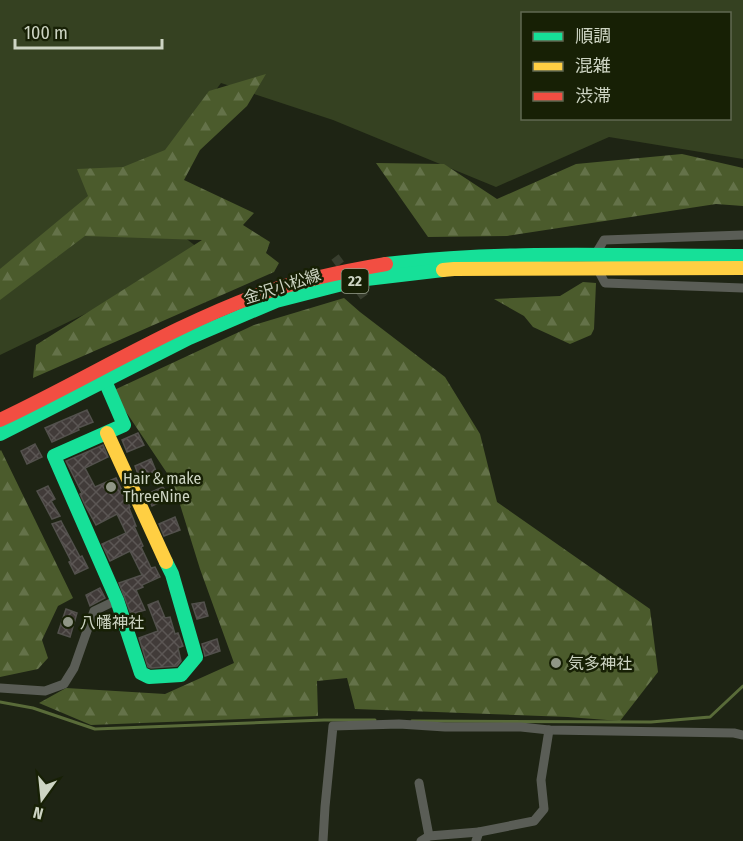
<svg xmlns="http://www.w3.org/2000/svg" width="743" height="841" font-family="'Fira Sans Condensed','Noto Sans JP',sans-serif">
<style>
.grass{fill:#354121;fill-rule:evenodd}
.forest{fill:url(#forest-firs)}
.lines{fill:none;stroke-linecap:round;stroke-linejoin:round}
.stream{stroke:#596b39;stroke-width:3}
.building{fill:url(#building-cross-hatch);stroke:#53514d;stroke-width:1.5}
.street-tunnel{stroke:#383e2e;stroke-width:9;stroke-dasharray:9 4.5;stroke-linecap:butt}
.street{stroke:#5a5d56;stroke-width:9}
.fast{stroke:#16e098;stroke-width:14}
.slow{stroke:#ffcf43;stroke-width:14}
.jam{stroke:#f24e42;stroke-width:14}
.poi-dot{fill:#909686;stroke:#172005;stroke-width:2}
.labels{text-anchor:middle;stroke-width:5;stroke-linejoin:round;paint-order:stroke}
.shield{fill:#172005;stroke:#969e8a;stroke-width:1.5}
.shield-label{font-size:15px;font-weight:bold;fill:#cdd4c3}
.street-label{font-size:16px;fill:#cdd4c3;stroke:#172005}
.poi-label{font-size:16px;fill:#cdd4c3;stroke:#172005;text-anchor:start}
</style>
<defs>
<pattern id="forest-firs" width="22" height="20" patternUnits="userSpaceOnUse" patternTransform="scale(1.5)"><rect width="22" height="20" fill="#4b5b2c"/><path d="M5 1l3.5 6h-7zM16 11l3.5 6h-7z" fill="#647249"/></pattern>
<pattern id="building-cross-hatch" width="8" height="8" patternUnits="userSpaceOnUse" patternTransform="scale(1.5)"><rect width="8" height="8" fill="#413b39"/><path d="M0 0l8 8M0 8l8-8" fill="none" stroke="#5b5654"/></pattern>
</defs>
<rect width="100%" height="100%" fill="#1e2414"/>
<path class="grass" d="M0 0H743V159L609 137 496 187 333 120 221 83 136 199 207 255 0 355ZM522 14H730V118H522Z"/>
<g class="forest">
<path d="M266 74 247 106 200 150 184 180 254 213 243 225 270 242 266 253 279 263 274 272 33 378 36 345 202 240 85 236 0 300V269L88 196 77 169 123 167 165 150 209 91Z"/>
<path d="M682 154 743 168V206L716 204 507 236 428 237 376 163 444 164 497 199 576 164Z"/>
<path d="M583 282 596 283 594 329 591 335 570 344 533 327 524 316 494 299 560 296Z"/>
<path d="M344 298 360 312 445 377 480 434 497 502 650 609 658 672 620 721 568 717 355 709 347 678 317 681 318 716 91 725 39 703 66 688 165 694 234 663 200 569 173 482 112 391 254 325Z"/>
<path d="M1 450 73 598 58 606 42 640 48 658 38 669 0 677V451Z"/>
</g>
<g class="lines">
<g class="stream">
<path d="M0 702 33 708 95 729 324 720H375"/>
<path d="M412 721 651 722 710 717 743 686"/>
</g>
</g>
<g class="building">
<path d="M87 410 93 422 78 428 79 430 52 442 45 428Z"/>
<path d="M138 433 144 445 127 452 122 440Z"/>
<path d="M35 444 42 457 27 464 21 451Z"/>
<path d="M103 445 108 457 85 468 95 487 116 478 130 507 129 508 136 526H134L143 546 141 547 151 568 155 567 160 577 142 585 143 587 136 590 145 610 131 614 119 583 142 575 130 551 110 561 102 544 126 533 117 514 96 525 85 505 80 494 82 493 66 461Z"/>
<path d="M151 459 156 471 139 477 135 466Z"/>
<path d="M48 486 55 499 51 501 60 516 52 519 37 491Z"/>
<path d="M163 487 169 498 152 506 147 494Z"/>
<path d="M175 517 180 530 164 536 159 524Z"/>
<path d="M61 521 80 557 82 556 88 568 75 574 69 562 71 561 52 524Z"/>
<path d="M100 588 105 598 90 606 86 595Z"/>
<path d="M158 601 165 618 170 617 175 634 178 633 183 646 178 648 181 661 177 666 151 668 148 667 139 638 158 631 148 605Z"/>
<path d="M204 602 208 616 197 619 192 604Z"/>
<path d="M66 609 77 613 70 637 58 633Z"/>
<path d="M217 639 220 651 205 656 202 644Z"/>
</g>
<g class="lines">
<path class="street-tunnel" d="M335 257 365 298"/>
<g class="street">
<path d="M595 255 604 240 743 235"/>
<path d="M597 268 605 283 743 288"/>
<path d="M0 688 45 691 64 684 74 668 94 611 117 600"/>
<path d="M419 783 429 836"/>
<path d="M323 841 325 807 333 726 399 724 445 727H521L549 730 734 733 743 735"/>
<path d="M421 841 429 836 479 832"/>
<path d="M476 841 479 832 534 821 544 809 541 780 549 730"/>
</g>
<g class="fast">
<path d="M386 264C505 250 624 256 743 256"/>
<path d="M105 381 124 425 54 456 117 600 141 673 149 677 181 675 196 657 172 574 166 562"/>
<path d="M0 434 189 338 276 301 358 280 443 270"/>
</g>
<g class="slow">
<path d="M443 270 454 269 743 268"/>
<path d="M107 433 166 562"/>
</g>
<path class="jam" d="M0 420C89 378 173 325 266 292 305 279 345 271 386 264"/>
</g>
<g class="poi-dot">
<circle cx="111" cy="487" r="6"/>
<circle cx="68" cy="622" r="6"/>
<circle cx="556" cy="663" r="6"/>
</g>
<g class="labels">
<rect class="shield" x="341.5" y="269" width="27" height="24" rx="4.5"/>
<g class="shield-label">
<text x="355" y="286">22</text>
</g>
<g class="street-label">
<text transform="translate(282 286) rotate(-18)" y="6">金沢小松線</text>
</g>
<g class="poi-label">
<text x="123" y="484">Hair＆make<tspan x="123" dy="18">ThreeNine</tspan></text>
<text x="80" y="628">八幡神社</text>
<text x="568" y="669">気多神社</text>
</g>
</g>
<rect x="521" y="12" width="210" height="108" fill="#172005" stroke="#606851" stroke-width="1.5"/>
<rect x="533" y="32" width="30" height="9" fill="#16e098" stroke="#606851" stroke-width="1.5"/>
<text x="575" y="42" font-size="18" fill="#cdd4c3">順調</text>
<rect x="533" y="62" width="30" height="9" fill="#ffcf43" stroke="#606851" stroke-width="1.5"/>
<text x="575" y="72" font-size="18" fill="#cdd4c3">混雑</text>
<rect x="533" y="92" width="30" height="9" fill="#f24e42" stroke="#606851" stroke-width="1.5"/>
<text x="575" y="102" font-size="18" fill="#cdd4c3">渋滞</text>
<g transform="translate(42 799) rotate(195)" stroke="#172005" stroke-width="4.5" paint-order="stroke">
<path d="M0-4.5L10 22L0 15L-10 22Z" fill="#cdd4c3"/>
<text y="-9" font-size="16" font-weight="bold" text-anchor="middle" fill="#cdd4c3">N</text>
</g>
<path d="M15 39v9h147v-9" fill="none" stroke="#cdd4c3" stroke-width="3"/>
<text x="24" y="39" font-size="18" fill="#cdd4c3" stroke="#172005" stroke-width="4.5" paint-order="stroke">100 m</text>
</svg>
